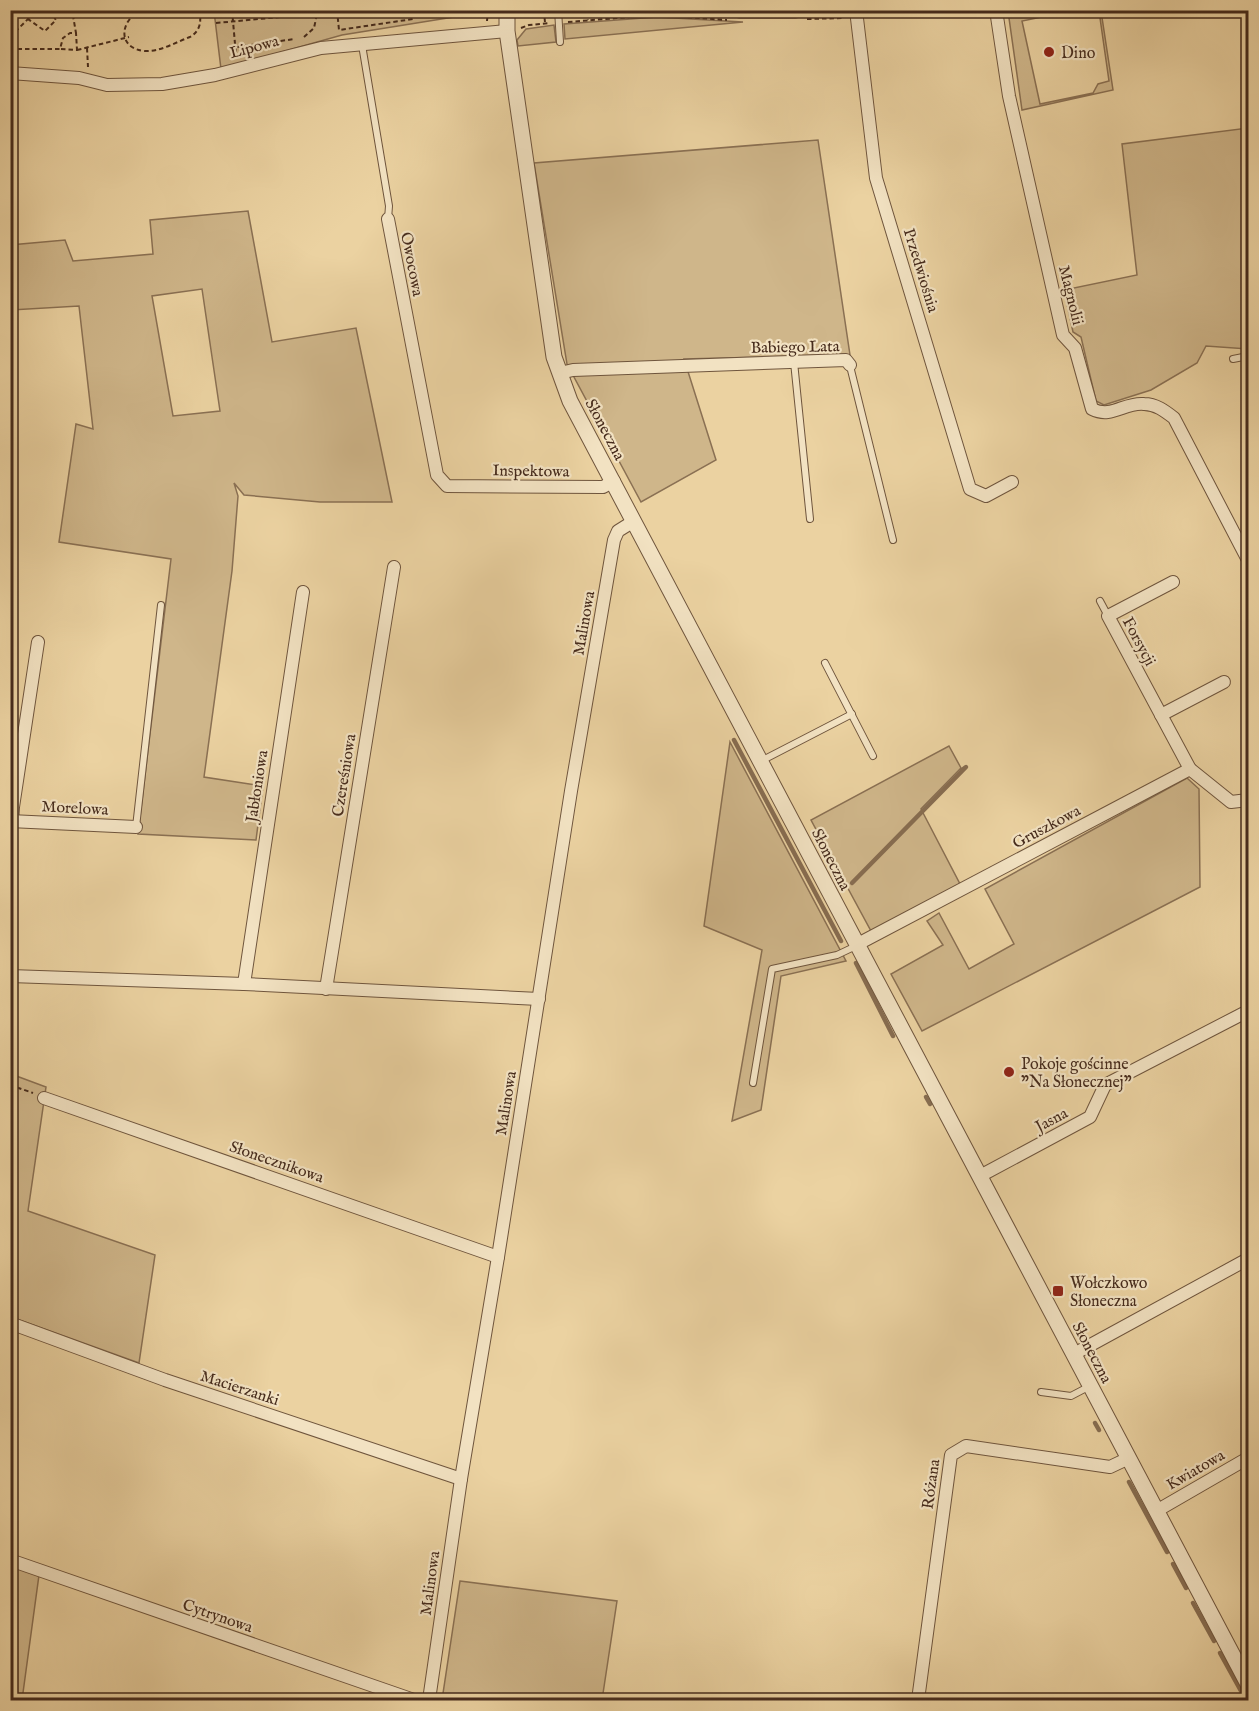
<svg xmlns="http://www.w3.org/2000/svg" width="1259" height="1711" font-family="'IM FELL English',serif">
<style>
.green{fill:#cfb68a;stroke:#8a7053;stroke-width:1.5;fill-rule:evenodd}
.lines{fill:none;stroke-linecap:round;stroke-linejoin:round}
.stream{stroke:#876d51;stroke-width:4.5}
.service-casing{stroke:#6f553d;stroke-width:8}
.minor-casing{stroke:#6f553d;stroke-width:14}
.tertiary-casing{stroke:#6f553d;stroke-width:17}
.path{stroke:#462b1c;stroke-width:2;stroke-dasharray:4.5 3;stroke-linecap:butt}
.service{stroke:#f2e2c2;stroke-width:6}
.minor{stroke:#f2e2c2;stroke-width:12}
.tertiary{stroke:#f2e2c2;stroke-width:15}
.poi-dot{fill:#8f2418;stroke:#f2e2c2;stroke-width:2}
.labels{text-anchor:middle;stroke-width:4.5;stroke-linejoin:round;paint-order:stroke}
.street-label{font-size:16px;fill:#462b1c;stroke:#f2e2c2}
.poi-label{font-size:16px;fill:#462b1c;stroke:#f2e2c2;text-anchor:start}
</style>
<rect width="100%" height="100%" fill="#ebd2a1"/>
<filter id="stains"><feTurbulence type="fractalNoise" baseFrequency=".00333" numOctaves="4"/><feColorMatrix values="0 0 0 0 .2 0 0 0 0 .09 0 0 0 0 .02 0 0 0 .5 -.17"/></filter>
<radialGradient id="worn" r=".72"><stop offset=".6" stop-color="#630" stop-opacity="0"/><stop offset="1" stop-color="#630" stop-opacity=".3"/></radialGradient>
<g class="green">
<path d="M475 10 485 12 342 35 221 69 214 11Z"/>
<path d="M629 10 652 13 597 17 576 11Z"/>
<path d="M1008 11H1046L1047 16 1022 21 1040 104 1093 93 1098 84 1109 81 1099 11H1101L1113 90 1022 110Z"/>
<path d="M657 17 743 22 565 39 564 24Z"/>
<path d="M554 25 556 42 518 46 517 40 526 29Z"/>
<path d="M1248 128V349L1206 346 1197 363 1151 390 1104 405 1096 401 1081 337 1073 332 1064 290 1137 275 1122 144Z"/>
<path d="M818 140 850 355 684 359 716 460 641 502 567 364 534 163Z"/>
<path d="M248 211 272 342 356 328 392 502H320L244 495 234 483 238 496 232 571 204 777 263 786 256 840 138 834 171 559 59 542 76 424 93 429 79 306 11 310 10 245 65 240 73 261 153 254 150 220ZM202 289 220 411 173 416 152 296Z"/>
<path d="M730 742 846 961 781 976 761 1110 732 1121 762 950 704 926Z"/>
<path d="M949 746 961 768 921 809 960 884 871 931 811 820Z"/>
<path d="M1187 778 1199 789 1200 887 922 1031 891 974 943 945 927 921 939 913 969 969 1014 944 985 889Z"/>
<path d="M11 1074 46 1087 28 1211 155 1255 139 1363 11 1317Z"/>
<path d="M10 1565 39 1575 22 1700H11Z"/>
<path d="M460 1581 617 1601 602 1700H442Z"/>
</g>
<g class="lines">
<g class="stream">
<path d="M734 740 841 941"/>
<path d="M852 883 966 767 962 770"/>
<path d="M856 963 893 1036"/>
<path d="M926 1097 930 1104"/>
<path d="M1095 1423 1099 1430"/>
<path d="M1129 1482 1167 1552"/>
<path d="M1173 1564 1186 1588"/>
<path d="M1193 1603 1214 1641"/>
<path d="M1220 1653 1246 1700"/>
</g>
<g class="service-casing">
<g id="service">
<path d="M558 10 560 42"/>
<path d="M362 45 389 206 388 219"/>
<path d="M1233 359 1248 356"/>
<path d="M794 362 810 519"/>
<path d="M850 366 893 540"/>
<path d="M1100 601 1108 616"/>
<path d="M825 663 873 756"/>
<path d="M761 761 852 714"/>
<path d="M136 827 161 605"/>
<path d="M753 1083 772 969 837 955 856 946"/>
<path d="M1041 1392 1071 1396 1090 1386"/>
</g>
</g>
<g class="minor-casing">
<g id="minor">
<path d="M856 10 876 178 970 489 986 496 1012 482"/>
<path d="M996 10 1009 96 1063 335 1075 348 1092 409C1112 419 1124 402 1144 404 1156 404 1165 411 1174 418L1248 560"/>
<path d="M10 73 79 78 107 85 162 84 215 75 321 48 507 31"/>
<path d="M388 219 437 475 447 486 603 487 614 481"/>
<path d="M560 373 573 370 846 360 850 365"/>
<path d="M1173 582 1108 616 1190 769"/>
<path d="M1161 715 1224 682"/>
<path d="M10 821 136 827"/>
<path d="M12 821 13 807 38 642"/>
<path d="M856 945 1190 769 1231 802 1248 800"/>
<path d="M10 976 244 984 539 999"/>
<path d="M244 984 303 592"/>
<path d="M326 989 394 567"/>
<path d="M44 1098 498 1257"/>
<path d="M980 1176 1090 1117 1105 1085 1248 1011"/>
<path d="M10 1323 165 1380 461 1479"/>
<path d="M1074 1354 1248 1259"/>
<path d="M1158 1510 1248 1458"/>
<path d="M10 1560 414 1700"/>
<path d="M429 1700 461 1479 498 1257 571 791 614 540 618 531 634 521"/>
<path d="M918 1700 951 1455 966 1446 1110 1467 1129 1458"/>
</g>
</g>
<g class="tertiary-casing">
<g id="tertiary">
<path d="M507 10V31L554 357 570 401 1248 1684"/>
<path d="M739 10H796"/>
</g>
</g>
<g class="path">
<path d="M15 10 45 31 56 20 49 10"/>
<path d="M142 10C119 20 117 49 145 51 160 52 176 42 190 37 200 31 202 22 199 10"/>
<path d="M232 10 236 55"/>
<path d="M311 10V14L337 12"/>
<path d="M337 10 339 30 413 19 412 10"/>
<path d="M544 10 545 23"/>
<path d="M568 10 584 15 588 20"/>
<path d="M1053 10 1054 13"/>
<path d="M870 16 962 10"/>
<path d="M807 19 844 18"/>
<path d="M487 21 488 10"/>
<path d="M568 22 655 15 727 20"/>
<path d="M216 23 280 17 281 10"/>
<path d="M521 28 529 25 550 23"/>
<path d="M10 37 37 10"/>
<path d="M304 37 314 28 317 14"/>
<path d="M236 47 295 39"/>
<path d="M87 48 88 67"/>
<path d="M10 49H60L63 38 70 33H76L72 10"/>
<path d="M61 49 77 50 76 33"/>
<path d="M77 50 129 37"/>
<path d="M10 1085 33 1093"/>
</g>
<use href="#service" class="service"/>
<use href="#minor" class="minor"/>
<use href="#tertiary" class="tertiary"/>
</g>
<g class="poi-dot">
<circle cx="1049" cy="52" r="6"/>
<circle cx="1009" cy="1072" r="6"/>
<rect x="1052" y="1285" width="12" height="12" rx="3"/>
</g>
<g class="labels">
<g class="street-label">
<text transform="translate(254 46) rotate(-15)" y="6">Lipowa</text>
<text transform="translate(413 264) rotate(79)" y="6">Owocowa</text>
<text transform="translate(922 270) rotate(73)" y="6">Przedwiośnia</text>
<text transform="translate(1072 295) rotate(76)" y="6">Magnolii</text>
<text transform="translate(795 346) rotate(-1)" y="6">Babiego Lata</text>
<text transform="translate(606 429) rotate(62)" y="6">Słoneczna</text>
<text transform="translate(531 470) rotate(1)" y="6">Inspektowa</text>
<text transform="translate(583 623) rotate(-80)" y="6">Malinowa</text>
<text transform="translate(1140 641) rotate(62)" y="6">Forsycji</text>
<text transform="translate(343 775) rotate(-81)" y="6">Czereśniowa</text>
<text transform="translate(256 786) rotate(-81)" y="6">Jabłoniowa</text>
<text transform="translate(75 807) rotate(3)" y="6">Morelowa</text>
<text transform="translate(1046 826) rotate(-28)" y="6">Gruszkowa</text>
<text transform="translate(832 859) rotate(63)" y="6">Słoneczna</text>
<text transform="translate(505 1103) rotate(-81)" y="6">Malinowa</text>
<text transform="translate(1051 1119) rotate(-28)" y="6">Jasna</text>
<text transform="translate(277 1161) rotate(19)" y="6">Słonecznikowa</text>
<text transform="translate(1093 1352) rotate(62)" y="6">Słoneczna</text>
<text transform="translate(240 1387) rotate(18)" y="6">Macierzanki</text>
<text transform="translate(1195 1469) rotate(-30)" y="6">Kwiatowa</text>
<text transform="translate(930 1484) rotate(-82)" y="6">Różana</text>
<text transform="translate(429 1583) rotate(-82)" y="6">Malinowa</text>
<text transform="translate(218 1615) rotate(19)" y="6">Cytrynowa</text>
</g>
<g class="poi-label">
<text x="1061" y="58">Dino</text>
<text x="1021" y="1069">Pokoje gościnne<tspan x="1021" dy="18">"Na Słonecznej"</tspan></text>
<text x="1070" y="1288">Wołczkowo<tspan x="1070" dy="18">Słoneczna</tspan></text>
</g>
</g>
<rect width="1259" height="1711" fill="none" stroke="#ebd2a1" stroke-width="36"/>
<rect x="12" y="12" width="1235" height="1687" fill="none" stroke="#462b1c" stroke-width="3"/>
<rect x="18" y="18" width="1223" height="1675" fill="none" stroke="#462b1c" stroke-width="1.5"/>
<rect width="100%" height="100%" filter="url(#stains)"/>
<rect width="100%" height="100%" fill="url(#worn)"/>
</svg>
